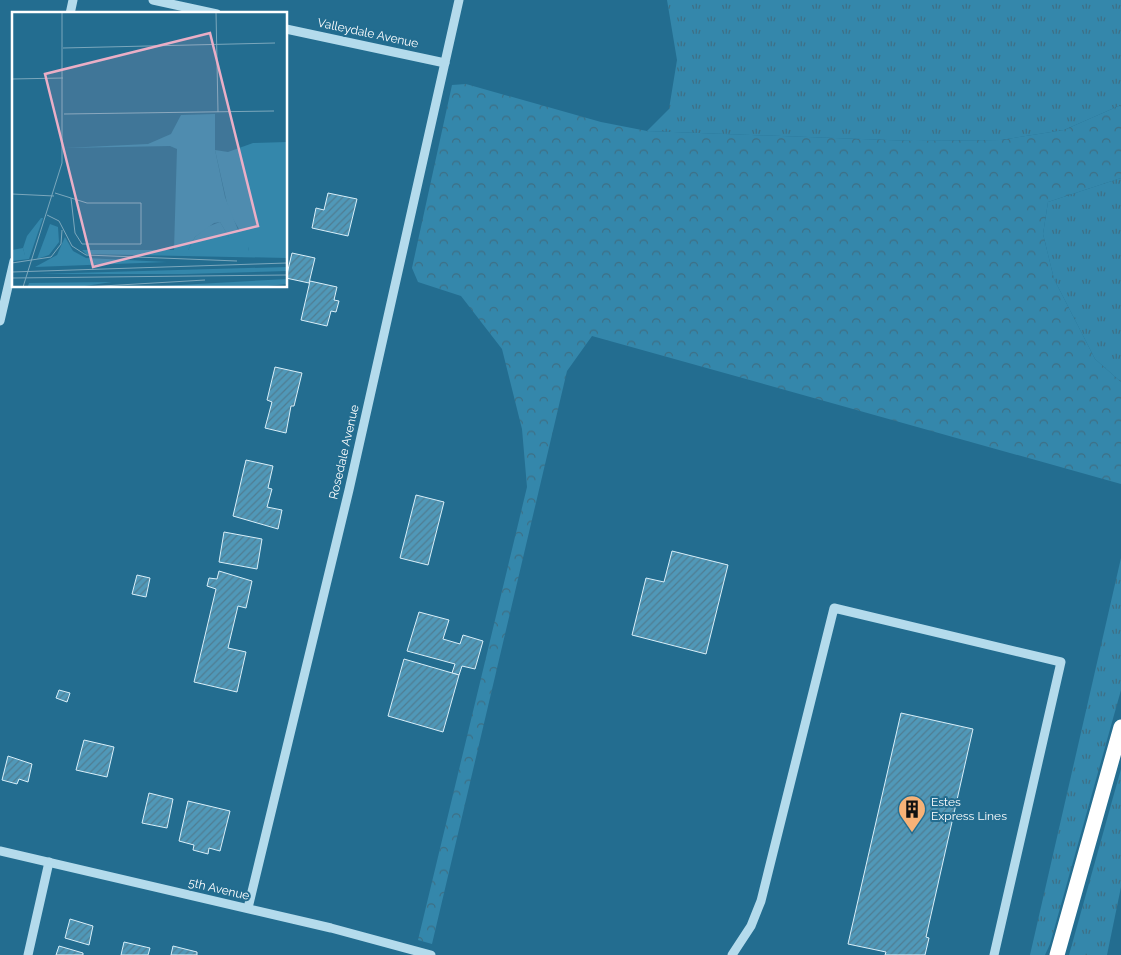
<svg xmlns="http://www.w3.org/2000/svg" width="1121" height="955" font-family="Raleway,sans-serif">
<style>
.grass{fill:url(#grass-tufts)}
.forest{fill:url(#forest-crowns)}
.building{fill:url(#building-hatch);stroke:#d9eff9}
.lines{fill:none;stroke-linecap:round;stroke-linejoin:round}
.minor{stroke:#b4dbec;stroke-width:9}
.highway{stroke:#fff;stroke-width:15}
.labels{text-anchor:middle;stroke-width:4;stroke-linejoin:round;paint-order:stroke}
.street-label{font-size:12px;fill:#fff;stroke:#236d90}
.poi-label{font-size:12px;fill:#fff;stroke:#236d90;text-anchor:start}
.inset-road{fill:none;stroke:#7ba7bc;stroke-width:1}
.view{fill:#eaaec6;fill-opacity:0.15;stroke:#eaaec6;stroke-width:2.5}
.inset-edge{fill:none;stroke:#fff;stroke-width:2.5}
</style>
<defs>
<pattern id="grass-tufts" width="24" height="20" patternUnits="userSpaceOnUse" patternTransform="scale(1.25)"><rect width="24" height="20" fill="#3487ab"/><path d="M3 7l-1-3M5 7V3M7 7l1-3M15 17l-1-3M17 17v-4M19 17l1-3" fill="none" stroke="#3e6f85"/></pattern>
<pattern id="forest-crowns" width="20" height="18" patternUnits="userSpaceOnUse" patternTransform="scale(1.25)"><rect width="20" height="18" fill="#3487ab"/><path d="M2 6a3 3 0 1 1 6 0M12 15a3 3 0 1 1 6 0" fill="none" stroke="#3e6f85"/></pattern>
<pattern id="building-hatch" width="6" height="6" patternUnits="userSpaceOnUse" patternTransform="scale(1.25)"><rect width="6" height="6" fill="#5098b8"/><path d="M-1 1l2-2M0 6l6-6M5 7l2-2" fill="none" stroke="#4f7d92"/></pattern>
</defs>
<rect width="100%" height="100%" fill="#236d90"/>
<g class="grass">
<path d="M667 0H1121V105L1064 130 1001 140 914 141 647 131 669 109 677 60Z"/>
<path d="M1121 178V382L1095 359 1054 279 1043 234 1048 202Z"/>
<path d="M1121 558V690L1050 944 1045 955H1030Z"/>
<path d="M1121 769V887L1107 955H1069Z"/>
</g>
<path class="forest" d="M466 84 601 122 647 131 914 141 1001 140 1064 130 1121 105V178L1048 202 1043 234 1054 279 1095 359 1121 382V484L592 336 567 371 432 944 418 940 527 487 522 429 502 349 461 296 418 282 412 268 452 85Z"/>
<g class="building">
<path d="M328 193 357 199 348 236 312 228 316 208 324 210Z"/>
<path d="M292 253 315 258 309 283 286 278Z"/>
<path d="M310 281 337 287 334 300 339 301 336 312 331 311 327 326 301 320Z"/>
<path d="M275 367 302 373 294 406H291L286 433 265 428 272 402 267 400Z"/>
<path d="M246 460 273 466 268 488 272 489 267 507 282 510 278 529 233 516Z"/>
<path d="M416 495 444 502 428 565 400 558Z"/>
<path d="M224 532 262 539 257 569 219 562Z"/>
<path d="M672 551 728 565 706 654 632 635 646 578 664 582Z"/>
<path d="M219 571 252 581 246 608 238 606 228 648 246 652 237 692 194 682 216 589 207 586 209 578 217 579Z"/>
<path d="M137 575 150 578 146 597 132 594Z"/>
<path d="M419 612 449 620 443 639 460 644 463 635 483 641 475 669 462 666 459 675 452 673 455 664 407 651Z"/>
<path d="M404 659 459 675 443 732 388 716Z"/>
<path d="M59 690 70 693 67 702 56 698Z"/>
<path d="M901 713 973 729 926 937 929 938 925 955H885L886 952 848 944Z"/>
<path d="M84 740 114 747 107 777 76 770Z"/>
<path d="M8 756 32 764 28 782 19 779 17 784 2 780Z"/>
<path d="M149 793 173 799 167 828 142 823Z"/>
<path d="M188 801 230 811 220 851 209 848 208 854 193 850 194 845 179 841Z"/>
<path d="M70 919 93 926 89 945 65 938Z"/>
<path d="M124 942 150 948 148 955H121Z"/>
<path d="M59 946 83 953V955H56Z"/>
<path d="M173 946 197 952V955H171Z"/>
</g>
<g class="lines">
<g class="minor">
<path d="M153 0 217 14"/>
<path d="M70 14 73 0"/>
<path d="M286 29 445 63"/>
<path d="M0 321 14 261"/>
<path d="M0 851 331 928 431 955"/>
<path d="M248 908 349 490 459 0"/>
<path d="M28 955 49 862"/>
<path d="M732 955 751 926 761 901 834 608 1061 662 994 955"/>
</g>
<path class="highway" d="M1057 955 1121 727"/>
</g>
<defs>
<g id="building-pin" transform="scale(1.4375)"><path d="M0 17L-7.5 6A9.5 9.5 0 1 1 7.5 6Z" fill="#f7b277" stroke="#236d90"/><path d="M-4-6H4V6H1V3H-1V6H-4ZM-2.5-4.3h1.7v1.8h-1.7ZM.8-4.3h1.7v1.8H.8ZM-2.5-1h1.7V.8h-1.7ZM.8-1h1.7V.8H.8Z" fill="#111"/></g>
</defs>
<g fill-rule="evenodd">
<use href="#building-pin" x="912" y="809"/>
</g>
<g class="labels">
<g class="street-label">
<text transform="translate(368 33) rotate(12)" y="4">Valleydale Avenue</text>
<text transform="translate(344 452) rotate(-77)" y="4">Rosedale Avenue</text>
<text transform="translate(219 889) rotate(13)" y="4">5th Avenue</text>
</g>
<g class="poi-label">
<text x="931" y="806">Estes<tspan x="931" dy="14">Express Lines</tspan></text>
</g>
</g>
<g transform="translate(12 12)">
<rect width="275" height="275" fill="#236d90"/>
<path d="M275 130V235H237L236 239H275V246L74 242 70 238H176L183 225 195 215 208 210 217 225 228 219 217 200 203 138 216 140 241 131ZM38 212 46 215 47 230 37 243 25 247ZM53 225 61 239 74 246 155 250 23 255 45 243ZM11 236 13 243 18 244 17 247 0 249V238ZM275 255V259L173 262H25ZM275 267V272L246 275H131ZM100 270 66 275 16 274 17 271Z" fill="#3487ab"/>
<path d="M203 102V138L213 185 228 223 224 228 217 225 208 210 202 211 183 225 176 238H162L165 137 158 134 53 136 136 132 159 122 169 103ZM29 206H31L18 244H13L11 236 15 224ZM237 235H275V239H236Z" fill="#3487ab"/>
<path class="inset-road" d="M204 0 206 100M51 36 263 31M0 67 51 66M52 102 262 99M43 181 75 191H129V232H70L63 221 59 186M0 182 42 184M35 203 47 209 60 234 74 243 225 249M0 251 39 245 49 232 50 218M0 260 275 251M0 266 275 263M11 275 50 151V0M73 275 193 268"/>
<path class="view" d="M198 21 246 214 81 255 33 62Z"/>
<rect width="275" height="275" class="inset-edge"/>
</g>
</svg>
